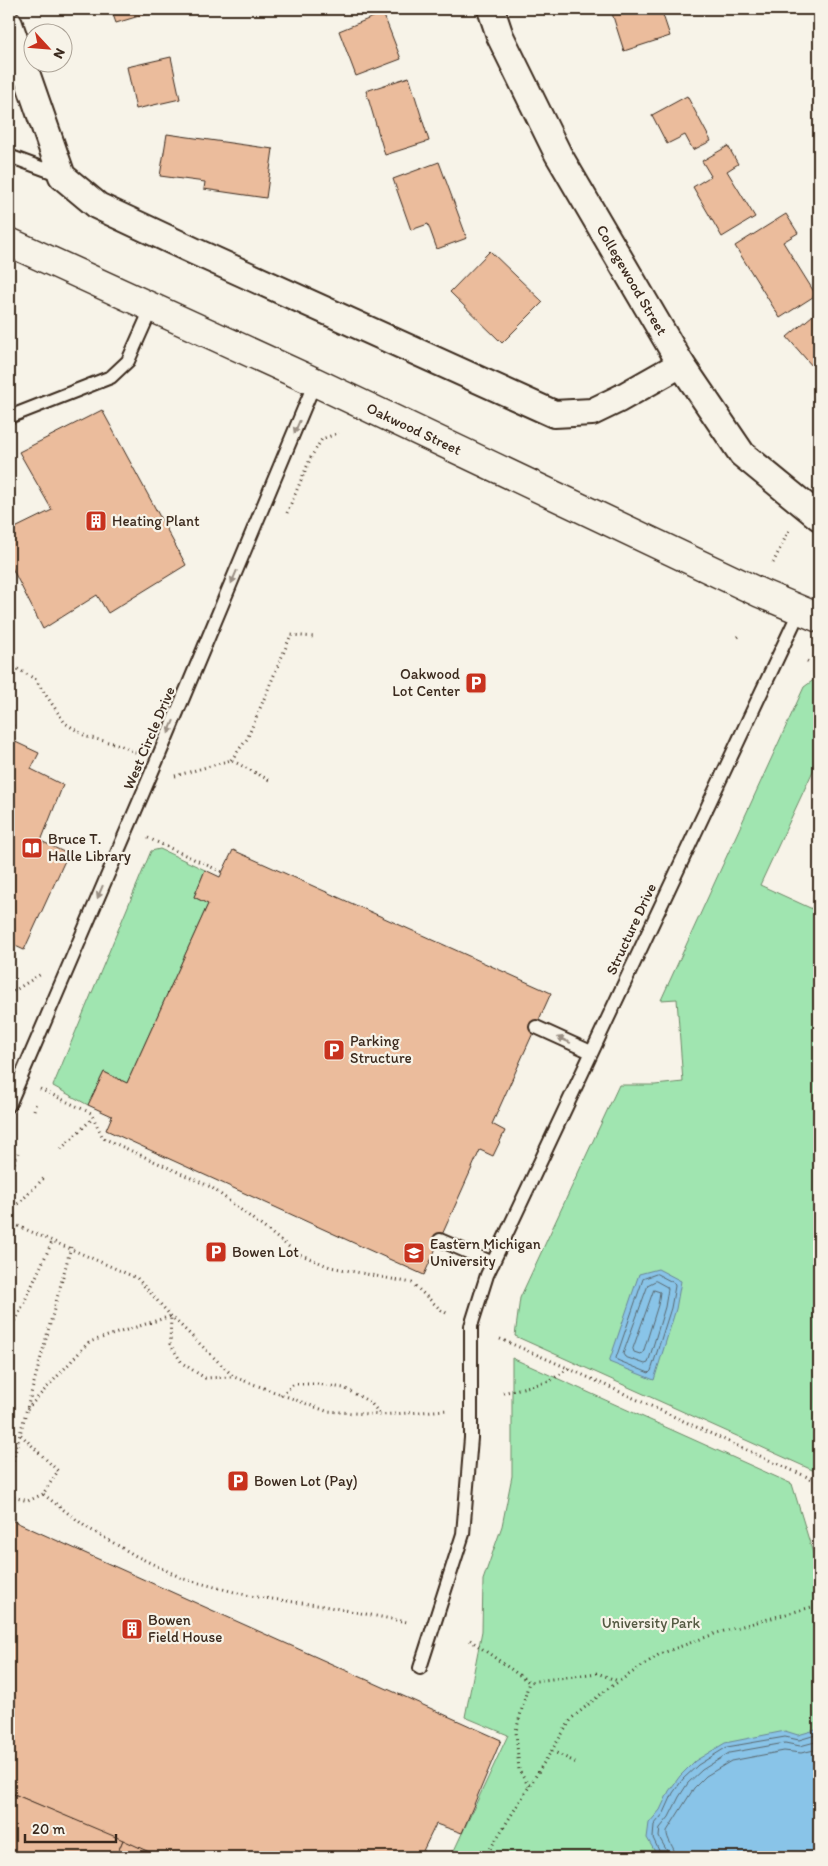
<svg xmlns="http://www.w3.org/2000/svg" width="828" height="1866" font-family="Itim,sans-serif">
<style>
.green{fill:#a0e5b0;stroke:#6e8867}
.water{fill:#89c4e8;stroke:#6a8697}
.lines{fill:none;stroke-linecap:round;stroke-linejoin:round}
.shore{stroke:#5a686f;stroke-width:1}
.building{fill:#ebbc9c;stroke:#3b2a1e}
.lane-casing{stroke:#3b2a1e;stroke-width:16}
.street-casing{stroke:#3b2a1e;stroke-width:30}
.secondary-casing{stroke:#3b2a1e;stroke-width:31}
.path{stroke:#3b2a1e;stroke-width:3;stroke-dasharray:1 4;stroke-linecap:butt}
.lane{stroke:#f7f3e8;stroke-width:12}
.street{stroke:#f7f3e8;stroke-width:26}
.secondary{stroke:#f7f3e8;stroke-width:28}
.oneway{fill:#998e83}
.labels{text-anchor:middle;stroke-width:4.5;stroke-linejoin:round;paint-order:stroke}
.street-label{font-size:15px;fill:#3b2a1e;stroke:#f7f3e8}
.poi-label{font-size:15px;fill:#3b2a1e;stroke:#f7f3e8;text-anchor:start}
.park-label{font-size:15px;fill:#545942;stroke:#f7f3e8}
</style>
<rect width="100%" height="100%" fill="#f7f3e8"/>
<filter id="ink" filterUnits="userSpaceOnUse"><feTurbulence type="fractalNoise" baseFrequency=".02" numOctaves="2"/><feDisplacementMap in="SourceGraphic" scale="10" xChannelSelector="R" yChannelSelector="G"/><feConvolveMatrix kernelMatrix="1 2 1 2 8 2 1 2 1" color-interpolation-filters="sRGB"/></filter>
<g filter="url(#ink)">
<g class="green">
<path d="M819 676V758L760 885 819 912V1473L515 1336 520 1298 619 1085H655L683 1082 677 999 661 1000 804 687Z"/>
<path d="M160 849 205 870 194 897 208 904 127 1083 104 1072 88 1105 53 1086 151 851Z"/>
<path d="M512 1358 792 1484 819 1573V1857H451L508 1735 465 1717 482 1631 483 1580 502 1526 512 1476Z"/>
</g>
<g class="water">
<path d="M658 1269 681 1281 676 1309 654 1380 609 1362 639 1274Z"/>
<path d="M819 1729V1857H658L647 1838 649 1823 660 1810 669 1791 680 1776 695 1761 725 1743 785 1731 798 1735Z"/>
</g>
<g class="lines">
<g class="shore">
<path d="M657 1274 674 1283 675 1286 671 1308 651 1371 649 1373 617 1360 616 1358 643 1279Z"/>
<path d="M656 1281 667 1287 668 1289 665 1307 648 1363 645 1364 625 1357 623 1354 648 1285Z"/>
<path d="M654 1290 660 1292 658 1305 643 1353 640 1354 634 1352 633 1349Z"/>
<path d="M662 1857 653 1838 654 1825 664 1813 673 1793 683 1779 698 1765 727 1747 785 1737 799 1740 819 1734"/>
<path d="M668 1857 667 1851 659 1837 660 1828 669 1817 679 1797 688 1783 702 1770 729 1753 785 1743 800 1746 819 1741"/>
<path d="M676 1857C675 1847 666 1840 667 1831L694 1788 706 1776 731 1761 784 1751 801 1753 819 1749"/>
</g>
</g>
<g class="building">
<path d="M111 9H159V10L116 23Z"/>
<path d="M617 9H661L670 36 624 51 611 10Z"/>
<path d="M383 13 401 59 356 76 339 31Z"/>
<path d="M171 57 180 99 136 109 127 67Z"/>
<path d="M409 77 429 141 385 155 366 91Z"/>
<path d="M687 96 711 141 693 150 685 135 667 144 652 115Z"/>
<path d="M167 134 273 149 266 198 204 189 205 182 160 176Z"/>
<path d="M728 146 738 164 727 171 755 217 722 237 693 187 711 176 702 161Z"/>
<path d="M439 162 467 238 437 249 428 224 411 230 393 179Z"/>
<path d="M786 214 798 233 783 242 816 295 780 318 735 246Z"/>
<path d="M490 251 543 302 502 343 450 292Z"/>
<path d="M819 310V374L787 337Z"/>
<path d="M102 410 186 565 108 613 97 595 43 629 9 562V531L52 510 19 452Z"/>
<path d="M9 723 14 725 9 735Z"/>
<path d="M9 739 39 753 31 769 63 785 41 841 68 854 24 950 9 943Z"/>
<path d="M233 850 551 993 492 1124 505 1131 493 1156 480 1150 424 1275 106 1130 112 1116 88 1105 104 1072 127 1083 208 904 194 897 205 870 220 877Z"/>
<path d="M9 1519 501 1740 462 1833 436 1824 420 1857H160L9 1792Z"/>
<path d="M9 1792 123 1840 116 1857H9Z"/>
<path d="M123 1840 160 1857H116Z"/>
</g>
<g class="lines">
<g class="lane-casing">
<g id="lane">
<path d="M9 156 60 175"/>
<path d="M9 417 111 377 128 361 152 307"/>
<path d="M536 1027 591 1052"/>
<path d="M9 1105 160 753 315 382"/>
<path d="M440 1240 493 1263"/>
<path d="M420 1668 463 1534 471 1438V1326L487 1275 800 610"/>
</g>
</g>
<g class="street-casing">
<g id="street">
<path id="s1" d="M491 9 500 36 558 154 681 364 742 454 819 517"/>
<path d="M9 24 62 176 98 206 196 252 554 414 592 412 619 399 681 364"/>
</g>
</g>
<g class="secondary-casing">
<g id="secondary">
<path id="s2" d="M9 242 315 382 760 593 819 618"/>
</g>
</g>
<g class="path">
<path d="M287 513 311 457 322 439 339 433"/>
<path d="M773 563 789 530"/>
<path d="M738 637 742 634"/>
<path d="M807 661 811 663"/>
<path d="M9 664 35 679 65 723 87 737 117 744 137 753"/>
<path d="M231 760 247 739 291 635 315 637"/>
<path d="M175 776 231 760 271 781"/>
<path d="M148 838 222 872"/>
<path d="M9 994 41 974"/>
<path d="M40 1089 91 1113 103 1138 211 1187 297 1253 330 1267 412 1283 441 1310 448 1314"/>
<path d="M34 1110 36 1103"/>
<path d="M61 1149 93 1118"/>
<path d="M9 1177 18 1153"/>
<path d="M9 1209 19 1203 44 1178"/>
<path d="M9 1222 137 1278 171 1316 234 1377 326 1411 381 1415 447 1410"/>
<path d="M71 1247 20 1434 58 1471 43 1494 86 1527 136 1556 184 1579 250 1596 324 1606 407 1622"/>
<path d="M9 1335 52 1242"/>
<path d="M500 1339C608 1384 712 1436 819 1482"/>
<path d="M503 1393 550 1381 569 1368"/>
<path d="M281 1395 294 1384H317L344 1388 370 1402 381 1415"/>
<path d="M27 1409 89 1342 171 1316 170 1344 182 1363 205 1378 233 1377"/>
<path d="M9 1490 10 1472 20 1434"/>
<path d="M9 1496 28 1501 43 1494"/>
<path d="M470 1640 529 1682 597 1673 618 1681"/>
<path d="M552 1751 579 1764"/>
<path d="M529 1786 519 1771 516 1731 529 1682"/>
<path d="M485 1857 572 1718 606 1690 660 1654 717 1633 819 1605"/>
</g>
<use href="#lane" class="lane"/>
<use href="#street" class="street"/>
<use href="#secondary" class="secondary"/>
</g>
<defs><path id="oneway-solid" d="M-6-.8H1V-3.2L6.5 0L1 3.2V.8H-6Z" transform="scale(1.25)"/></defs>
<g class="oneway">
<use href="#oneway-solid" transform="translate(297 427) rotate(113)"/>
<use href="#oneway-solid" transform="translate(234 577) rotate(113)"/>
<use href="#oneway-solid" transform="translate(171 727) rotate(113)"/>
<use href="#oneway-solid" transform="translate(100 892) rotate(113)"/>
<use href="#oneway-solid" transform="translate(564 1040) rotate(-156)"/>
</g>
</g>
<defs>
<g id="building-square" transform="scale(1.125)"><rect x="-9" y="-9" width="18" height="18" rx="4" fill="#c8321e" stroke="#f7f3e8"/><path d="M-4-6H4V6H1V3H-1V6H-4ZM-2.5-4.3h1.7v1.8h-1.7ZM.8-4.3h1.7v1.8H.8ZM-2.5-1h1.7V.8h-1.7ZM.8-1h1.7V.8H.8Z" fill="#fff"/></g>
<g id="parking-square" transform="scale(1.125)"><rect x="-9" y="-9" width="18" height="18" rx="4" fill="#c8321e" stroke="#f7f3e8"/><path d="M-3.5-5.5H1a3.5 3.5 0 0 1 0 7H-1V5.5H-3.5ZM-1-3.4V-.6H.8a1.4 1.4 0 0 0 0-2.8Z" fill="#fff"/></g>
<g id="library-square" transform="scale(1.125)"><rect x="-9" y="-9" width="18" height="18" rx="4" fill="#c8321e" stroke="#f7f3e8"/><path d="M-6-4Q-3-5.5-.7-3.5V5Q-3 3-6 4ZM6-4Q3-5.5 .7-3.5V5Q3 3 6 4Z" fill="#fff"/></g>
<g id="university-square" transform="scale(1.125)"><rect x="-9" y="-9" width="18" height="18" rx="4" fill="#c8321e" stroke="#f7f3e8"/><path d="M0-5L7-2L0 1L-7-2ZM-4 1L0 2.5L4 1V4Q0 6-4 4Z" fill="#fff"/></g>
</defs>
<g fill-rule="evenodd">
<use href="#building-square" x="96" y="521"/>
<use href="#parking-square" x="476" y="683"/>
<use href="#library-square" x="32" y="848"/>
<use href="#parking-square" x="334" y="1050"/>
<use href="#parking-square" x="216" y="1252"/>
<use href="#university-square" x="414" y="1253"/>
<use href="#parking-square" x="238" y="1481"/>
<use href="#building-square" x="132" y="1629"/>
</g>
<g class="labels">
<g class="street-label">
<text dy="5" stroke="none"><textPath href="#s1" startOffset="306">Collegewood Street</textPath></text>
<text dy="5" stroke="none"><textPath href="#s2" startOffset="446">Oakwood Street</textPath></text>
<text transform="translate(149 738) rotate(-67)" y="5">West Circle Drive</text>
<text transform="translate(631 929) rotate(-65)" y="5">Structure Drive</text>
</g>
<g class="poi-label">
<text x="112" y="526">Heating Plant</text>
<text x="460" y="679" text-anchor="end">Oakwood<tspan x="460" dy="17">Lot Center</tspan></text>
<text x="48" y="844">Bruce T.<tspan x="48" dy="17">Halle Library</tspan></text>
<text x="350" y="1046">Parking<tspan x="350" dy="17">Structure</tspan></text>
<text x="430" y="1249">Eastern Michigan<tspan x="430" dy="17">University</tspan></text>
<text x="232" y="1257">Bowen Lot</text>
<text x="254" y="1486">Bowen Lot (Pay)</text>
<text x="148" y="1625">Bowen<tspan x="148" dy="17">Field House</tspan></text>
</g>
<g class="park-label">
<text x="651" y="1628">University Park</text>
</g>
</g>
<rect width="828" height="1866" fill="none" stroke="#f7f3e8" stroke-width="30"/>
<rect x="15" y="15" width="798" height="1836" fill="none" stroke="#3b2a1e" stroke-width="2" filter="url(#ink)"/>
<g transform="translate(48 48) rotate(116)"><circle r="24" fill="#f7f3e8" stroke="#aca397"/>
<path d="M0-4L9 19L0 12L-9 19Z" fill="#c8321e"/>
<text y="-8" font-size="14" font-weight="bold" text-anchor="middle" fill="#3b2a1e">N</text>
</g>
<path d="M25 1834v8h91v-8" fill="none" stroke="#3b2a1e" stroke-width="2.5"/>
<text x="32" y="1834" font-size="15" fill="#3b2a1e" stroke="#f7f3e8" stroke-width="4" paint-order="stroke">20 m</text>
</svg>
